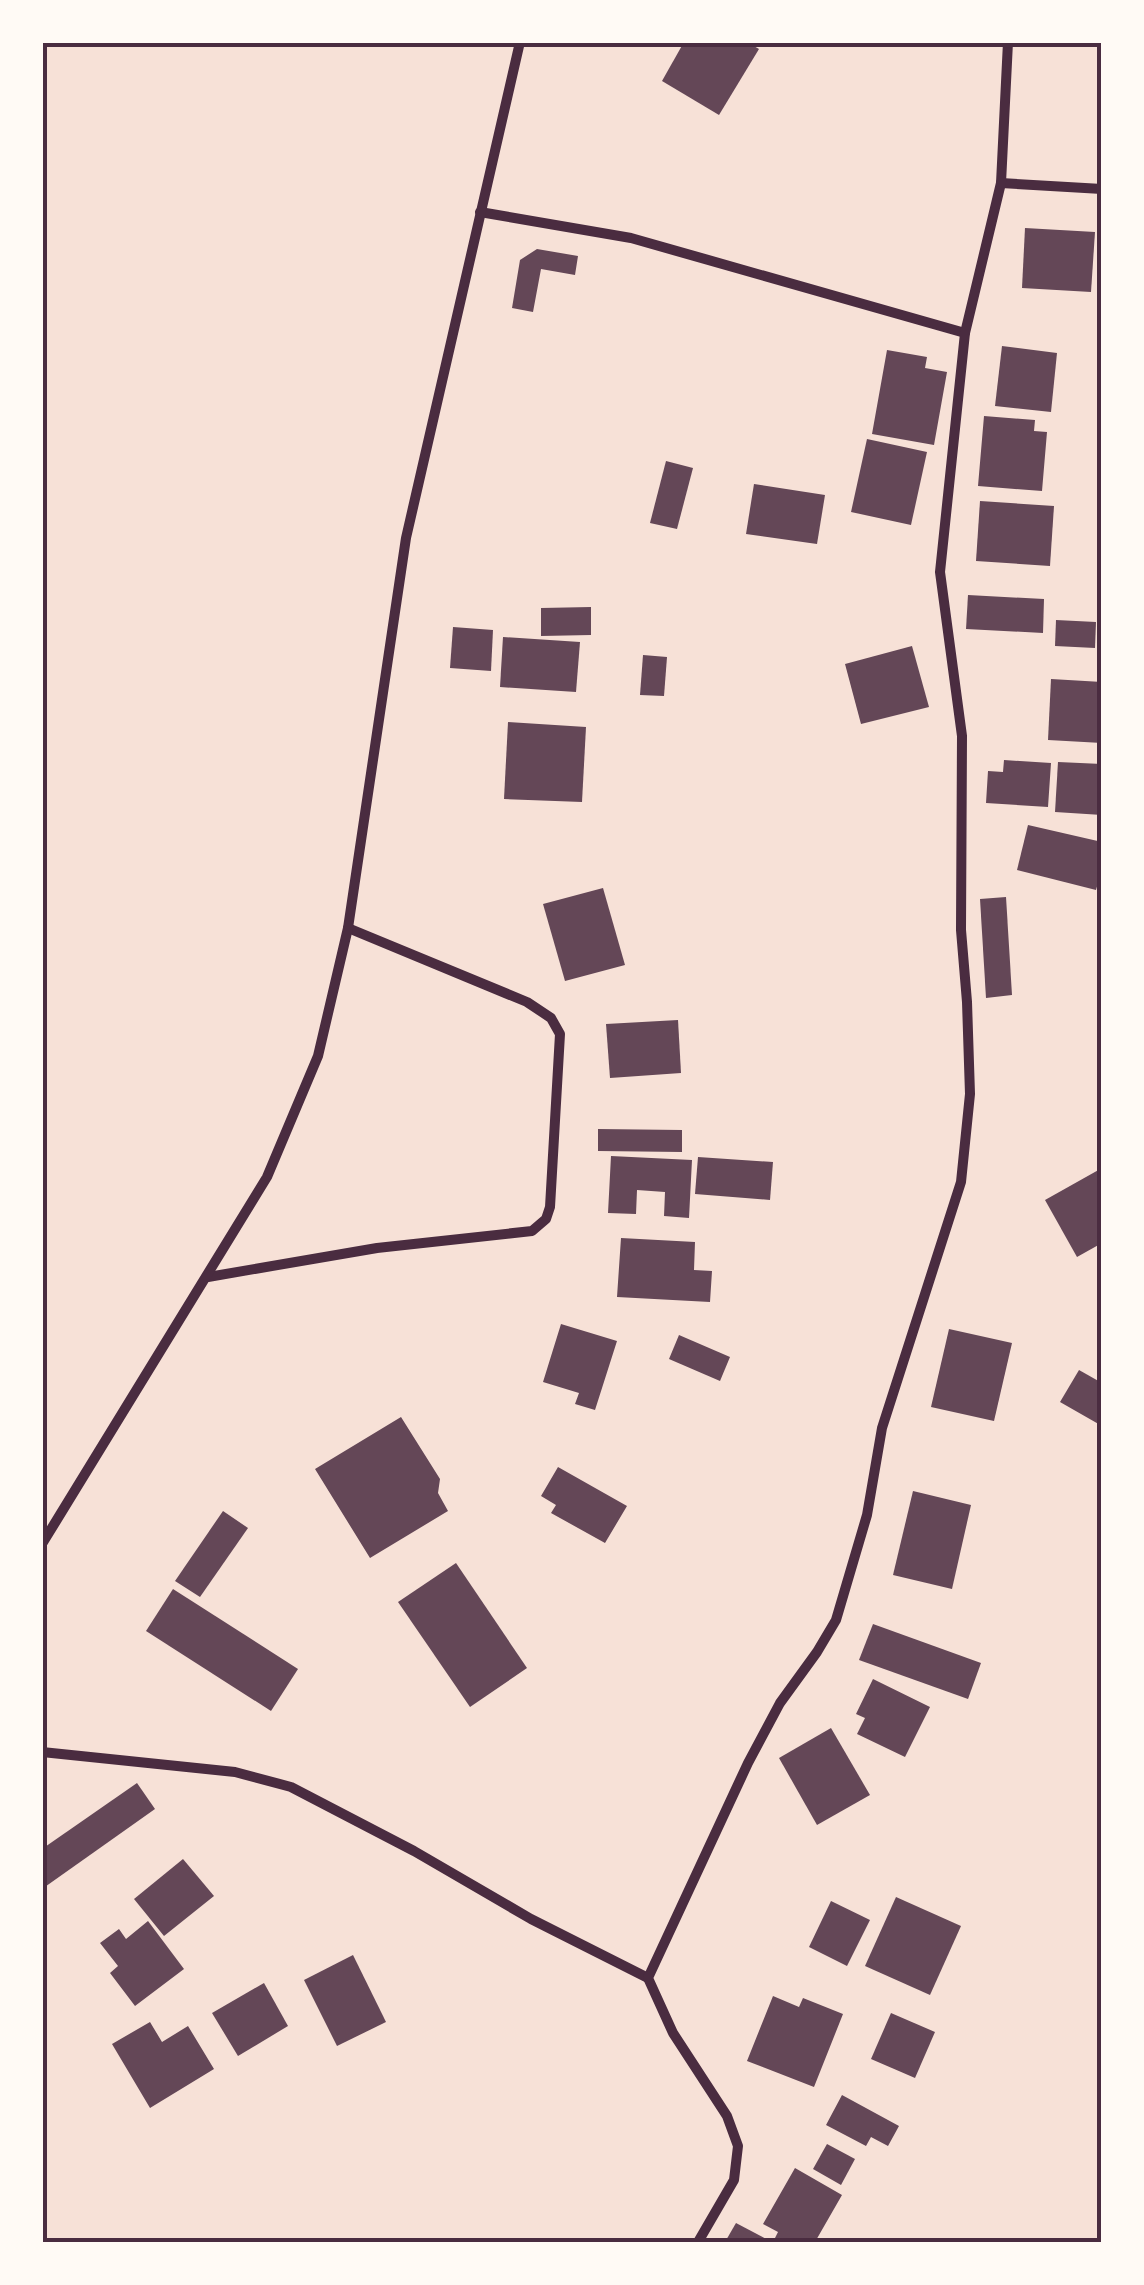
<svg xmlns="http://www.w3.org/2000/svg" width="1144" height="2285" font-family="Arial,sans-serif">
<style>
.building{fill:#644757}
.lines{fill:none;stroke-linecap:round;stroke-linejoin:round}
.minor{stroke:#4a2c40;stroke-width:10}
.neatline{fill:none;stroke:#4a2c40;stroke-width:4}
</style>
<rect width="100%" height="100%" fill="#f7e1d7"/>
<g class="building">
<path d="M684 42H747L759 49 719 115 662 81Z"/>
<path d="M1025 228 1095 232 1091 292 1022 288Z"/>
<path d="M537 249 578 256 575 275 541 269 533 312 512 308 520 260Z"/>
<path d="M1002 346 1057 353 1051 412 995 406Z"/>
<path d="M887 350 927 357 925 368 947 372 934 445 872 434Z"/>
<path d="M984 416 1035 420 1034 431 1047 432 1042 491 978 486Z"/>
<path d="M867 439 927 452 911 525 851 512Z"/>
<path d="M666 461 693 468 677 529 650 523Z"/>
<path d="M754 484 825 495 817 544 746 534Z"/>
<path d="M980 501 1054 506 1050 566 976 561Z"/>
<path d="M968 595 1044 599 1043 633 966 629Z"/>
<path d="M591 607V635L541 636V608Z"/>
<path d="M1056 620 1096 622 1095 648 1055 646Z"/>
<path d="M453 627 493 630 491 671 450 668Z"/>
<path d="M503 637 580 642 576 692 500 687Z"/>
<path d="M912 646 929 707 861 724 845 664Z"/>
<path d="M643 655 667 657 664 696 640 695Z"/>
<path d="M1051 679 1102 682V743L1048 740Z"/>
<path d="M508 722 586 727 582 802 504 799Z"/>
<path d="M1004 760 1051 763 1048 807 986 803 988 771 1003 772Z"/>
<path d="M1058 762 1102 764V815L1055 812Z"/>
<path d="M1028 825 1102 842V869L1096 890 1017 870Z"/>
<path d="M603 888 625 965 565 981 543 904Z"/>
<path d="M1006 897 1012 995 986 998 980 899Z"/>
<path d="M678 1020 681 1073 610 1078 606 1024Z"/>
<path d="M598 1129 682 1130V1152L598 1151Z"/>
<path d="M611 1156 692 1160 689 1218 664 1216 665 1192 637 1190 636 1214 608 1213Z"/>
<path d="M698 1157 773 1162 770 1200 695 1194Z"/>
<path d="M1102 1168V1243L1077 1257 1045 1200Z"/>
<path d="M621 1238 695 1242 694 1270 712 1271 710 1302 617 1297Z"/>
<path d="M561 1324 617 1341 595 1410 575 1404 579 1393 543 1382Z"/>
<path d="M949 1329 1012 1343 994 1421 931 1407Z"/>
<path d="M679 1335 730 1357 720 1381 669 1359Z"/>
<path d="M1079 1370 1102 1383V1426L1060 1402Z"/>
<path d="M401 1417 440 1479 438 1493 448 1511 370 1558 315 1469Z"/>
<path d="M558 1467 627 1506 605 1543 551 1513 556 1505 541 1496Z"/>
<path d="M913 1491 971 1505 952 1589 893 1575Z"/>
<path d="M223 1511 248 1528 200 1597 175 1581Z"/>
<path d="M456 1563 527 1668 470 1707 398 1602Z"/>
<path d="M173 1589 298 1669 271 1711 146 1631Z"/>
<path d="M873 1624 981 1663 968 1699 859 1660Z"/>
<path d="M873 1679 930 1707 905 1757 857 1734 865 1718 856 1714Z"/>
<path d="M831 1728 870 1795 817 1825 779 1758Z"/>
<path d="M137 1783 155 1809 42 1889V1849Z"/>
<path d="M183 1859 214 1896 164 1936 134 1899Z"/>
<path d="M896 1897 961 1926 930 1995 865 1966Z"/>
<path d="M831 1901 870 1920 847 1966 809 1947Z"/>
<path d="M148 1921 184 1969 135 2006 110 1973 118 1966 100 1943 119 1929 126 1939Z"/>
<path d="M353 1955 386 2022 337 2046 304 1980Z"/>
<path d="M264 1983 288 2026 238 2056 212 2013Z"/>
<path d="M773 1996 799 2007 803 1998 843 2014 814 2087 747 2061Z"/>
<path d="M891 2013 935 2032 915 2078 871 2059Z"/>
<path d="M150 2022 162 2042 188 2026 214 2069 150 2108 112 2044Z"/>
<path d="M842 2095 899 2126 888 2146 871 2137 866 2146 826 2125Z"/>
<path d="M827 2144 855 2159 841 2185 813 2169Z"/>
<path d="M795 2168 842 2195 815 2242H779L774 2240 778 2232 763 2224Z"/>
<path d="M736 2223 772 2242H725Z"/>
</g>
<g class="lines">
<g class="minor">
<path d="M1001 183 1102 189"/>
<path d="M480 212 631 238 965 333"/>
<path d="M208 1277 377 1248 532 1231 546 1219 550 1207 560 1034 551 1018 527 1002 348 928"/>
<path d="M42 1544 267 1177 318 1056 348 928 406 538 520 42"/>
<path d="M42 1752 235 1772 291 1787 414 1851 531 1919 648 1978"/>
<path d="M698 2242 734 2180 738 2146 727 2116 673 2033 648 1978 748 1763 780 1703 817 1652 836 1620 867 1515 882 1428 961 1182 970 1094 967 1002 961 930 962 736 940 572 965 333 1001 183 1008 42"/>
</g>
</g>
<rect width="1144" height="2285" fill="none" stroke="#fffaf5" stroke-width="90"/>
<rect x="45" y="45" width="1054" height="2195" class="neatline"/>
</svg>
